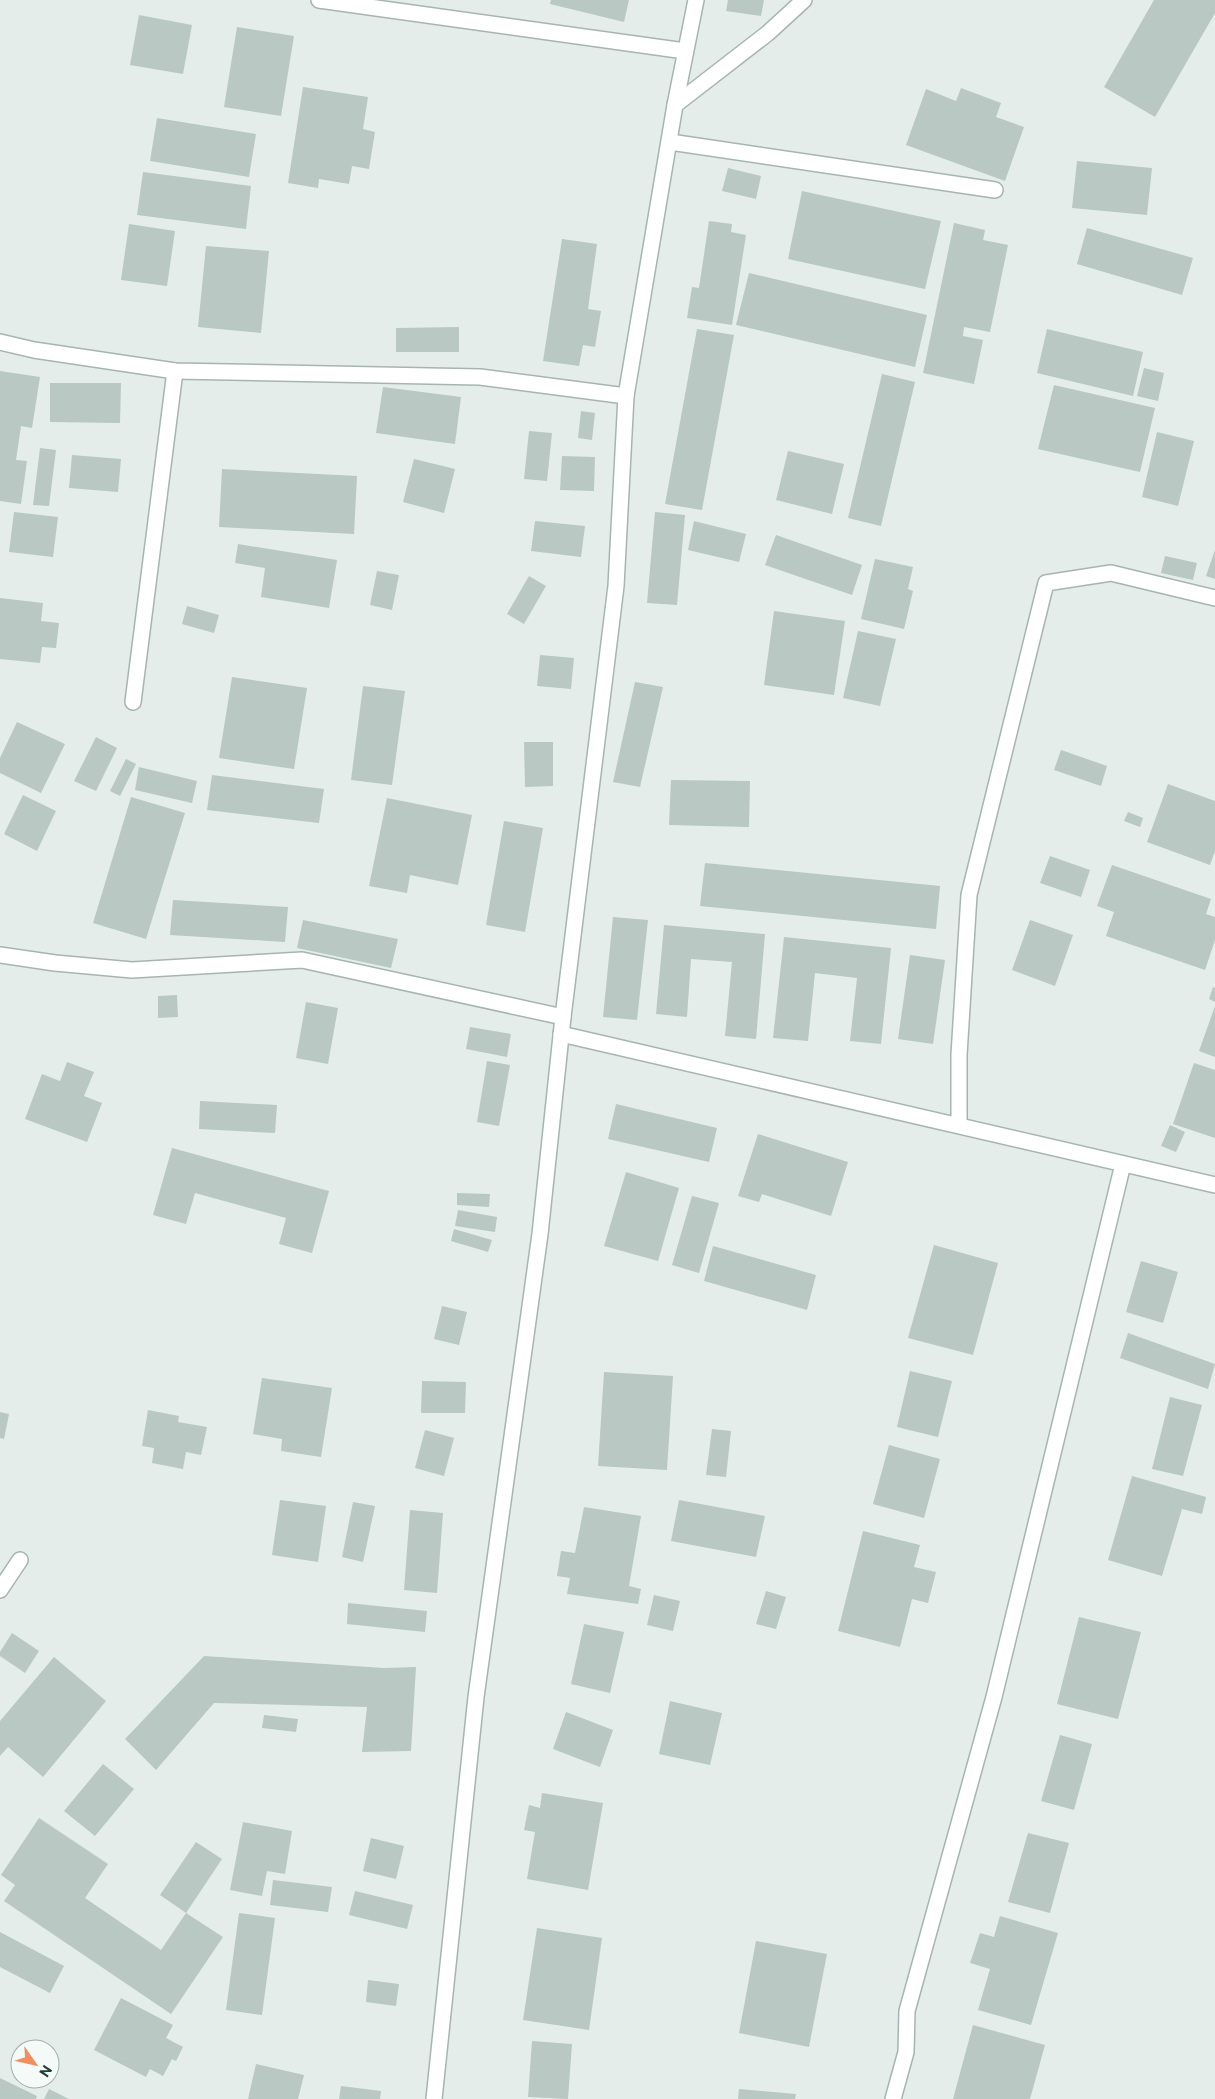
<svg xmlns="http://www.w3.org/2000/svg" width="1215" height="2099" font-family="Commissioner,sans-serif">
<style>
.building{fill:#b9c8c3}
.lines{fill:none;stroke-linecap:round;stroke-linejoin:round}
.minor-casing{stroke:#a6b5b2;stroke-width:18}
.minor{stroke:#fff;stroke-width:15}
</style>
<rect width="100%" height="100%" fill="#e4edea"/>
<g class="building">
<path d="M551 0H629L624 22 550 4Z"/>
<path d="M728 0H764L761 16 726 11Z"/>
<path d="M1154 0H1215V13L1155 117 1104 87Z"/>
<path d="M139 15 192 25 183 74 130 65Z"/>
<path d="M237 27 294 36 281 116 224 107Z"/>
<path d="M303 87 368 97 363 129 375 132 369 169 352 166 349 184 319 179 318 188 288 183Z"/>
<path d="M961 88 1001 103 996 117 1024 127 1005 181 906 145 926 89 956 101Z"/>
<path d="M157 118 256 134 249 177 150 161Z"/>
<path d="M1077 161 1152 168 1147 215 1072 208Z"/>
<path d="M728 168 761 176 756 199 722 191Z"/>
<path d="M143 172 251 186 246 229 137 215Z"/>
<path d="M802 191 941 221 925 289 788 259Z"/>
<path d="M709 221 732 224 731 232 746 235 732 325 687 318 692 287 699 288Z"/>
<path d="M954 223 985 230 983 240 1008 245 990 332 964 327 963 336 983 340 974 384 923 373Z"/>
<path d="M129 224 175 231 167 286 121 280Z"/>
<path d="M1087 228 1193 258 1182 295 1077 264Z"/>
<path d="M562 239 597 244 588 309 601 311 595 347 583 345 579 366 543 361Z"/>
<path d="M206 246 269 251 261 333 198 327Z"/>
<path d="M749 273 927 315 915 367 736 325Z"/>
<path d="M459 327V352H396V328Z"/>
<path d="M697 329 734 335 702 510 665 504Z"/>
<path d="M1047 329 1143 352 1133 396 1037 373Z"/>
<path d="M1144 368 1164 373 1158 401 1137 396Z"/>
<path d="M0 371 40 377 32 428 21 426 16 460 27 461 21 504 0 501Z"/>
<path d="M882 374 915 382 881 526 848 518Z"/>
<path d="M50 383H121L120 423 50 422Z"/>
<path d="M1054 385 1155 408 1140 472 1038 449Z"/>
<path d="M383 387 461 397 455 444 376 433Z"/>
<path d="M581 411 595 413 592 440 578 438Z"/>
<path d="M529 431 552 433 547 481 524 479Z"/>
<path d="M1157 432 1194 441 1178 506 1142 497Z"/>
<path d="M40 448 56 450 49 506 33 505Z"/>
<path d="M788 451 844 464 832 514 776 500Z"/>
<path d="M72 455 121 459 118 492 69 488Z"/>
<path d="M562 456 595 457 594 491 560 490Z"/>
<path d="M414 459 455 469 444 513 403 502Z"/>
<path d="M222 469 357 476 354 534 219 527Z"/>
<path d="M14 512 58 517 53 557 9 552Z"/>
<path d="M655 512 685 515 677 605 647 603Z"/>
<path d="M535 521 585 526 581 557 531 551Z"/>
<path d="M694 521 746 534 739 562 688 550Z"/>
<path d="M776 535 862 565 852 595 765 565Z"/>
<path d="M238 544 337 560 329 608 261 597 265 568 235 563Z"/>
<path d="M1215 550V579L1206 576Z"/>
<path d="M1165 556 1197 563 1193 580 1161 573Z"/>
<path d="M875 559 913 567 908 589 913 591 904 629 861 619Z"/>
<path d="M377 571 399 575 392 610 370 605Z"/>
<path d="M529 576 546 586 524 624 507 614Z"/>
<path d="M0 598 43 603 41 621 59 623 56 648 42 647 40 663 0 659Z"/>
<path d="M187 606 219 615 214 633 182 624Z"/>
<path d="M774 611 845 621 834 695 764 685Z"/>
<path d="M858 631 896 639 880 706 843 698Z"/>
<path d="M540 655 574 658 571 689 537 686Z"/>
<path d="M232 677 307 688 294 769 219 758Z"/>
<path d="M635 682 663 687 640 787 613 782Z"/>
<path d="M363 686 405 691 392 785 351 780Z"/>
<path d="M17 722 65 744 41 793 0 773V758Z"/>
<path d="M96 737 117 748 96 791 74 781Z"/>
<path d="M524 742H553V786L525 787Z"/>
<path d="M1061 750 1107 766 1101 786 1054 770Z"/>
<path d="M126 759 136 764 120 796 110 791Z"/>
<path d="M139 767 197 781 192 803 135 790Z"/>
<path d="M212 775 324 789 319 823 207 810Z"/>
<path d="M671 780 750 781 749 827 669 825Z"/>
<path d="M1168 784 1215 801V851L1210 865 1147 842Z"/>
<path d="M23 795 56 811 37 851 4 834Z"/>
<path d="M131 797 185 813 146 939 93 923Z"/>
<path d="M387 798 472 815 458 885 410 875 407 893 369 886Z"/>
<path d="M1128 812 1143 818 1140 827 1124 821Z"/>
<path d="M504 821 543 828 525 932 486 925Z"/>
<path d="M1050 856 1090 870 1081 897 1040 883Z"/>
<path d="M705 863 940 886 936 929 700 906Z"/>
<path d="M1112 865 1211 899 1206 914 1215 917V940L1205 970 1106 936 1114 912 1097 906Z"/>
<path d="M173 900 288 907 285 942 170 935Z"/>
<path d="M613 917 648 920 637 1020 603 1017Z"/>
<path d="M303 920 398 939 391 968 297 948Z"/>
<path d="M1030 920 1073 935 1055 986 1012 970Z"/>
<path d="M664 925 765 934 756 1039 725 1036 732 962 691 959 687 1017 656 1014Z"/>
<path d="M784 937 891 948 881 1044 850 1041 857 978 815 973 808 1041 773 1038Z"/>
<path d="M910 955 945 960 933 1044 898 1039Z"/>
<path d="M1213 987 1215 988V1002L1209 999Z"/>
<path d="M177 995 178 1017 158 1018V996Z"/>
<path d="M306 1002 338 1008 328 1064 296 1058Z"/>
<path d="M1215 1006V1057L1199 1051Z"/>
<path d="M470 1027 511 1034 507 1057 466 1049Z"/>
<path d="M487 1061 510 1065 499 1126 477 1122Z"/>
<path d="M67 1062 94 1072 84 1096 102 1103 87 1142 25 1119 42 1074 60 1081Z"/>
<path d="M1194 1063 1215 1070V1138L1173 1124Z"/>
<path d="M200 1101 277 1105 275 1133 199 1129Z"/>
<path d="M616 1104 717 1128 709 1162 608 1139Z"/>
<path d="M1170 1125 1185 1132 1176 1152 1161 1146Z"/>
<path d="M758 1134 848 1162 831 1216 762 1194 759 1202 738 1196Z"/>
<path d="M172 1148 329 1191 312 1253 279 1244 286 1218 195 1193 186 1224 153 1215Z"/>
<path d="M626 1172 679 1188 658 1261 604 1246Z"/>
<path d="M457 1193 490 1194 489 1207 457 1205Z"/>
<path d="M692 1196 719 1203 699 1273 672 1265Z"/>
<path d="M458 1210 497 1217 495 1232 455 1226Z"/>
<path d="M454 1229 492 1240 488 1252 451 1241Z"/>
<path d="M934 1245 998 1263 973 1355 908 1338Z"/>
<path d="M713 1246 816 1275 807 1310 704 1281Z"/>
<path d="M1141 1261 1178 1272 1163 1323 1126 1312Z"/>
<path d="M442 1306 467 1312 459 1345 434 1339Z"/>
<path d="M1128 1333 1215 1364 1208 1389 1120 1358Z"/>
<path d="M910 1371 952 1381 938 1437 897 1427Z"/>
<path d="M604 1372 673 1376 667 1470 598 1466Z"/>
<path d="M262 1378 332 1388 321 1457 281 1451 282 1439 253 1434Z"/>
<path d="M422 1381 466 1382 465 1413H421Z"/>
<path d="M1170 1397 1202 1405 1183 1476 1152 1469Z"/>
<path d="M148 1410 179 1416 178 1422 207 1427 201 1455 186 1452 183 1469 152 1463 154 1448 142 1446Z"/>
<path d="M0 1412 9 1414 4 1439 0 1438Z"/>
<path d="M712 1429 731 1431 726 1477 706 1475Z"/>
<path d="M425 1430 454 1438 444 1476 415 1468Z"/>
<path d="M889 1445 940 1459 924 1518 873 1504Z"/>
<path d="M1132 1476 1206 1497 1202 1514 1182 1509 1162 1576 1108 1560Z"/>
<path d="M280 1500 326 1506 318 1562 272 1555Z"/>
<path d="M679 1500 765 1516 756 1557 671 1541Z"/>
<path d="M353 1502 375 1506 363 1562 342 1557Z"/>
<path d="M584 1507 641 1516 629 1586 641 1589 638 1604 567 1594 570 1578 557 1576 561 1551 575 1553Z"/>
<path d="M410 1510 443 1513 437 1593 404 1590Z"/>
<path d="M863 1531 920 1545 914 1567 936 1572 928 1603 912 1599 900 1647 838 1631Z"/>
<path d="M766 1591 786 1597 776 1629 756 1624Z"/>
<path d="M654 1595 680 1601 673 1631 647 1625Z"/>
<path d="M348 1603 427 1611 425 1632 347 1624Z"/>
<path d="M1079 1617 1141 1632 1118 1719 1057 1704Z"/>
<path d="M584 1624 624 1632 610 1693 571 1684Z"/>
<path d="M12 1633 39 1651 25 1673 0 1656V1652Z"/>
<path d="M204 1656 384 1668 416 1667 411 1751 362 1752 367 1707 214 1703 156 1770 125 1739Z"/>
<path d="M54 1657 106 1701 43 1777 8 1747 0 1756V1721Z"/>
<path d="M670 1701 722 1713 710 1765 659 1754Z"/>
<path d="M566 1712 613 1730 600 1767 553 1749Z"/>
<path d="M264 1715 298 1719 296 1732 262 1728Z"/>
<path d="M1060 1735 1092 1744 1074 1810 1041 1801Z"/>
<path d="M103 1764 134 1789 95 1836 64 1811Z"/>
<path d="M542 1793 603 1803 588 1890 527 1879 535 1832 524 1830 529 1805 540 1808Z"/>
<path d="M39 1818 108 1864 85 1898 161 1950 186 1913 223 1937 171 2014 4 1901 15 1885 1 1875Z"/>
<path d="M243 1822 292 1831 285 1874 267 1871 262 1896 230 1890Z"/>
<path d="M1028 1833 1069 1843 1050 1913 1008 1902Z"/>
<path d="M371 1838 404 1846 396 1879 363 1871Z"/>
<path d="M196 1842 222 1859 186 1913 160 1895Z"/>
<path d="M273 1880 332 1887 328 1912 270 1905Z"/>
<path d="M355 1891 413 1905 407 1929 349 1915Z"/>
<path d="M239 1913 275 1918 262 2015 226 2010Z"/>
<path d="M1000 1916 1058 1933 1031 2025 978 2010 990 1969 970 1963 980 1933 994 1937Z"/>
<path d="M537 1928 602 1938 589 2030 523 2020Z"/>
<path d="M0 1932 64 1966 50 1993 0 1967Z"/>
<path d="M756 1941 827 1954 809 2047 739 2033Z"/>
<path d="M368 1980 399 1984 396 2006 366 2002Z"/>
<path d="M121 1998 173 2025 166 2038 183 2047 176 2061 172 2059 163 2076 150 2069 146 2077 94 2050Z"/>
<path d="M973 2025 1045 2045 1030 2099H953Z"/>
<path d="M532 2041 572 2044 568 2099 528 2097Z"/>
<path d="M256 2064 304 2075 298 2099H248Z"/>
<path d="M0 2078 37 2096 36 2099H0Z"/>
<path d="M341 2086 381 2091 380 2099H339Z"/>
<path d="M49 2089 69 2099H44Z"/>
<path d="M739 2089 796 2094 795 2099H738Z"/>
</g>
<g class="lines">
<g class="minor-casing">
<g id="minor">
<path d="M319 0 685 51"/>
<path d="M675 105 768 33 804 0"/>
<path d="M670 142 995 190"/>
<path d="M0 342 34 350 175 371 480 377 626 396"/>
<path d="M133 702 175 371"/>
<path d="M0 955 55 963 132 970 302 960 563 1017"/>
<path d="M561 1034 1215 1185"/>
<path d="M959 1125V1055L969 895 1046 583 1111 573 1215 598"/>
<path d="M0 1590 20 1560"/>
<path d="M434 2099 476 1697 540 1234 563 1017 616 586 626 396 675 105 696 0"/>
<path d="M893 2099 906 2052 907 2011 994 1697 1123 1164"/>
</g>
</g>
<use href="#minor" class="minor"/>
</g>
<g transform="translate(35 2064) rotate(124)"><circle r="24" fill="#f4faf7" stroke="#a0afab"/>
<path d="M0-4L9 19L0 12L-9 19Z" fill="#f28d5d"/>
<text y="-8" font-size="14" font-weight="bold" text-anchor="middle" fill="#233f3a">N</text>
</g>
</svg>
